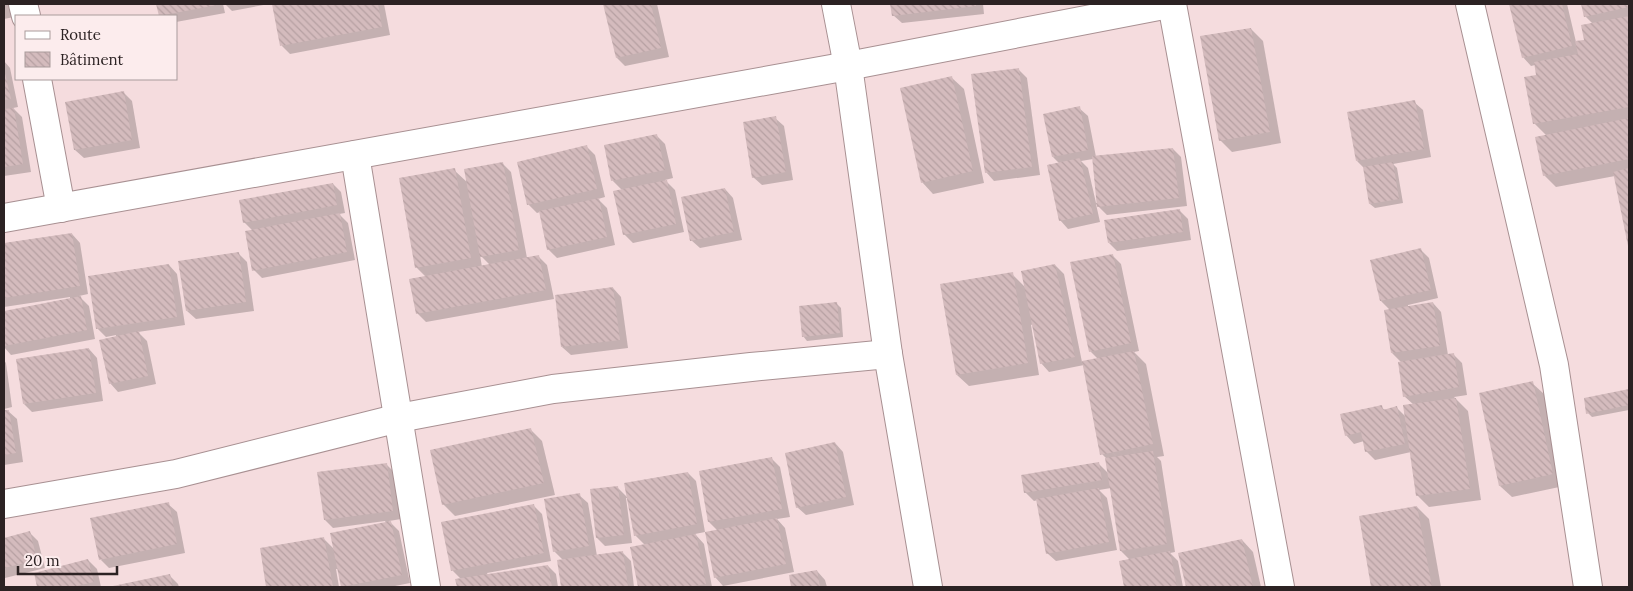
<svg xmlns="http://www.w3.org/2000/svg" width="1633" height="591" font-family="Lora,serif">
<style>
.shadow{fill:#0003;fill-rule:evenodd}
.building{fill:url(#building-back-hatch)}
.lines{fill:none;stroke-linecap:round;stroke-linejoin:round}
.minor-casing{stroke:#a89092;stroke-width:30}
.minor{stroke:#fff;stroke-width:28}
</style>
<defs>
<pattern id="building-back-hatch" width="6" height="6" patternUnits="userSpaceOnUse" patternTransform="scale(1.25)"><rect width="6" height="6" fill="#d4bbbd"/><path d="M-1 5l2 2M0 0l6 6M5-1l2 2" fill="none" stroke="#b6a0a2"/></pattern>
</defs>
<rect width="100%" height="100%" fill="#f5dcde"/>
<g class="shadow">
<path d="M4 4H11L14 17 4 19Z"/>
<path d="M157 4H223L225 13 176 22V16H161Z"/>
<path d="M225 4H269L232 11Z"/>
<path d="M274 4H384L390 35 290 54 282 46Z"/>
<path d="M605 4H657L669 57 625 66 617 58Z"/>
<path d="M892 4H983L984 14 902 23 893 15Z"/>
<path d="M1510 4H1567L1576 42 1585 41 1593 24 1585 16 1583 4H1629V244L1615 176 1556 187 1544 175 1547 136 1534 123 1537 76 1535 65 1531 66 1523 57Z"/>
<path d="M1251 29 1263 41 1281 143 1232 152 1220 140Z"/>
<path d="M4 61 10 68 18 107 13 108 22 117 31 172 4 176Z"/>
<path d="M1018 69 1027 78 1040 175 994 181 986 172Z"/>
<path d="M952 78 964 89 984 183 933 194 922 182Z"/>
<path d="M123 92 132 101 140 148 84 158 75 150Z"/>
<path d="M1414 102 1423 110 1431 157 1393 164 1397 168 1403 203 1375 208 1370 204 1364 168 1357 161Z"/>
<path d="M1079 108 1088 116 1096 157 1173 149 1181 157 1187 206 1107 215 1096 204 1100 222 1068 229 1060 220V164L1053 157ZM1093 159 1098 203H1096L1088 168 1081 161Z"/>
<path d="M775 118 784 126 793 180 762 185 753 177Z"/>
<path d="M657 136 665 144 673 178 665 180 675 190 684 232 633 243 624 234 623 191 612 180Z"/>
<path d="M587 147 595 155 605 197 598 199 607 208 615 245 557 258 548 249 540 212 537 213 528 204Z"/>
<path d="M503 164 511 172 527 258 538 256 547 265 554 299 426 322 418 314 411 280 426 277 417 268 401 179 454 170 468 183ZM480 255 490 265 482 267Z"/>
<path d="M333 184 341 192 345 213 339 214 348 223 355 260 262 278 254 270 253 231 244 222Z"/>
<path d="M725 189 733 198 742 240 700 248 691 240Z"/>
<path d="M1180 211 1188 219 1191 240 1117 251 1109 243Z"/>
<path d="M72 234 80 243 88 294 79 296 89 306 95 339 11 355 4 347V312L70 299V297L4 307V245Z"/>
<path d="M1420 249 1429 258 1438 298 1408 305V307L1433 303 1441 312 1448 355 1453 354 1462 363 1467 395 1454 397 1468 411 1481 500 1429 507 1418 496 1411 452 1375 460 1367 452 1364 441 1354 444 1346 435 1381 407 1385 410 1397 408 1406 417 1414 405 1404 396 1401 362 1392 353 1390 310 1381 301Z"/>
<path d="M238 253 247 262 254 311 196 319 187 311Z"/>
<path d="M1112 255 1121 264 1139 351 1134 352 1146 364 1164 456 1157 457 1161 461 1175 552 1170 553 1178 561 1183 587H1126L1121 562 1130 560 1121 551 1111 488 1099 490 1107 498 1117 550 1056 561 1047 553 1038 500 1034 501 1025 492 1098 463 1109 474 1107 459 1102 454 1084 365 1049 372 1041 363 1033 324 1031 325 1039 375 969 386 957 375 1012 274 1025 287 1055 265 1064 274 1082 362 1098 359 1090 351Z"/>
<path d="M169 265 177 274 185 325 138 332 147 341 156 384 118 392 110 383 116 335 106 337 97 328Z"/>
<path d="M613 288 621 297 628 348 571 355 562 347Z"/>
<path d="M837 304 841 308 843 337 807 341 803 336Z"/>
<path d="M89 349 97 358 103 401 32 412 24 404Z"/>
<path d="M4 360 6 363 12 407 4 409Z"/>
<path d="M1532 383 1544 394 1564 486 1512 497 1500 486Z"/>
<path d="M1629 390V410L1592 417 1588 413 1585 399Z"/>
<path d="M8 411 17 419 23 462 4 465V412Z"/>
<path d="M531 430 542 441 555 495 455 516 443 504Z"/>
<path d="M835 443 843 452 854 505 806 515 797 507Z"/>
<path d="M772 459 780 467 790 517 777 519 785 528 794 572 723 586 715 577 718 531 709 522 700 472Z"/>
<path d="M386 464 395 473 401 519 389 521 399 531 410 583 390 587H342L338 569H336L339 587H267L261 549 324 539 334 549 386 523 385 521 333 528 325 520Z"/>
<path d="M688 473 696 481 705 532 695 534 704 544 712 587H639L632 548 645 545 635 535Z"/>
<path d="M617 487 628 498H626L632 543 605 546 597 538Z"/>
<path d="M579 495 588 503 597 556 622 552 631 561 634 587H562L559 561 563 560 554 551Z"/>
<path d="M168 504 177 512 185 553 109 568 101 560Z"/>
<path d="M534 506 542 514 551 561 487 573 488 575 548 566 556 574 558 587H458L457 580H462L452 570Z"/>
<path d="M1417 507 1429 519 1441 587H1372L1360 517Z"/>
<path d="M30 533 38 541 45 568 5 578 4 576V539Z"/>
<path d="M1242 540 1253 552 1261 587H1187L1180 554Z"/>
<path d="M88 560 97 569 101 587H39L35 574Z"/>
<path d="M817 571 825 580 827 587H792L790 576Z"/>
<path d="M169 575 178 584 179 587H116Z"/>
</g>
<g class="building">
<path d="M156 4H217V5L159 16Z"/>
<path d="M272 4H378L382 27 280 46Z"/>
<path d="M603 4H651L661 48 616 58Z"/>
<path d="M890 4H976V6L892 16Z"/>
<path d="M1509 4H1562L1572 46 1522 58Z"/>
<path d="M1581 4H1629V7L1584 17Z"/>
<path d="M1629 16V107L1533 124 1524 77 1536 75 1534 62 1578 54 1575 41 1584 40 1581 25Z"/>
<path d="M1251 28 1270 132 1219 141 1200 36Z"/>
<path d="M1019 68 1032 167 985 173 971 74Z"/>
<path d="M4 69 11 99 4 100Z"/>
<path d="M952 76 973 171 921 183 900 88Z"/>
<path d="M124 91 132 140 74 150 65 102Z"/>
<path d="M1415 100 1424 149 1356 161 1347 112Z"/>
<path d="M1080 106 1088 150 1052 157 1043 114Z"/>
<path d="M14 108 23 164 4 167V109Z"/>
<path d="M776 116 786 172 752 178 743 122Z"/>
<path d="M1629 118V159L1543 176 1535 137Z"/>
<path d="M657 134 665 170 611 181 604 145Z"/>
<path d="M587 145 597 189 527 205 517 162Z"/>
<path d="M1173 148 1179 198 1097 207 1092 156Z"/>
<path d="M1080 158 1093 214 1059 221 1047 165Z"/>
<path d="M503 162 519 250 480 257 464 169Z"/>
<path d="M1393 162 1399 199 1369 204 1363 167Z"/>
<path d="M455 168 471 258 415 268 399 178Z"/>
<path d="M1629 168V246H1628L1613 172Z"/>
<path d="M667 180 676 224 623 235 613 191Z"/>
<path d="M333 183 337 205 243 223 239 200Z"/>
<path d="M725 188 734 232 690 241 681 197Z"/>
<path d="M599 198 607 237 547 250 539 211Z"/>
<path d="M1180 209 1183 232 1108 243 1104 220Z"/>
<path d="M340 213 347 252 252 271 245 231Z"/>
<path d="M72 233 80 286 4 298V243Z"/>
<path d="M1421 248 1431 290 1380 301 1370 260Z"/>
<path d="M239 252 246 302 186 311 178 261Z"/>
<path d="M1113 254 1131 343 1089 352 1070 262Z"/>
<path d="M539 255 546 290 416 314 409 279Z"/>
<path d="M169 264 177 317 96 329 88 276Z"/>
<path d="M1055 264 1075 357 1040 364 1021 271Z"/>
<path d="M1013 272 1028 363 956 375 940 284Z"/>
<path d="M613 287 620 340 561 347 555 295Z"/>
<path d="M81 296 87 330 4 346V311Z"/>
<path d="M837 302 840 333 802 337 799 306Z"/>
<path d="M1433 302 1440 346 1391 353 1384 310Z"/>
<path d="M139 331 148 376 109 384 99 340Z"/>
<path d="M89 348 96 393 23 404 16 359Z"/>
<path d="M1134 351 1153 444 1100 455 1082 361Z"/>
<path d="M1454 353 1459 387 1403 397 1398 362Z"/>
<path d="M1533 381 1553 474 1499 486 1479 393Z"/>
<path d="M1629 389V405L1586 414 1584 398Z"/>
<path d="M1456 398 1470 489 1416 496 1403 405Z"/>
<path d="M1382 405 1383 410 1397 406 1405 444 1365 452 1361 432 1345 436 1340 414Z"/>
<path d="M4 410H9L16 453 4 455Z"/>
<path d="M531 428 544 483 442 505 430 450Z"/>
<path d="M835 442 846 497 796 508 785 453Z"/>
<path d="M1153 451 1167 544 1120 551 1105 458Z"/>
<path d="M772 457 782 509 708 522 699 471Z"/>
<path d="M1099 462 1102 480 1024 493 1021 475Z"/>
<path d="M387 463 393 511 324 520 317 472Z"/>
<path d="M688 472 697 524 634 536 624 483Z"/>
<path d="M618 486 624 535 596 538 590 489Z"/>
<path d="M1099 488 1109 542 1046 554 1036 499Z"/>
<path d="M580 493 589 546 553 552 544 499Z"/>
<path d="M169 502 177 544 99 560 90 518Z"/>
<path d="M534 504 544 553 451 571 441 522Z"/>
<path d="M1417 506 1432 587H1371L1359 516Z"/>
<path d="M777 518 786 564 714 578 705 532Z"/>
<path d="M391 521 402 575 341 587 330 533Z"/>
<path d="M30 531 37 560 4 568V538Z"/>
<path d="M696 534 706 584 687 587H638L630 547Z"/>
<path d="M324 537 333 587H266L260 548Z"/>
<path d="M1242 539 1253 587H1186L1178 553Z"/>
<path d="M623 551 628 587H561L557 560Z"/>
<path d="M1170 551 1177 587H1124L1119 561Z"/>
<path d="M88 559 94 582 72 587H37L34 573Z"/>
<path d="M548 565 552 587H457L455 579Z"/>
<path d="M817 570 820 587H791L789 575Z"/>
<path d="M170 574 173 587H114L113 586Z"/>
</g>
<g class="lines">
<g class="minor-casing">
<g id="minor">
<path d="M23 4 26 16"/>
<path d="M836 4 848 66 888 354 928 587"/>
<path d="M1172 4 1280 587"/>
<path d="M1470 4 1554 365 1588 587"/>
<path d="M37 79 61 208"/>
<path d="M355 155 426 587"/>
<path d="M4 218 848 66 1169 4"/>
<path d="M4 504 176 474 399 418 553 389 751 367 888 354"/>
</g>
</g>
<use href="#minor" class="minor"/>
</g>
<rect width="1633" height="591" fill="none" stroke="#2c2223" stroke-width="10"/>
<rect x="15" y="15" width="162" height="65" fill="#fceced" stroke="#a99b9c"/>
<rect x="25" y="31" width="25" height="8" fill="#ffffff" stroke="#a99b9c"/>
<text x="60" y="40" font-size="15" fill="#2c2223">Route</text>
<rect x="25" y="52" width="25" height="15" fill="url(#building-back-hatch)" stroke="#a99b9c"/>
<text x="60" y="65" font-size="15" fill="#2c2223">Bâtiment</text>
<path d="M18 566v8h99v-8" fill="none" stroke="#2c2223" stroke-width="2.5"/>
<text x="25" y="566" font-size="15" fill="#2c2223" stroke="#fceced" stroke-width="4" paint-order="stroke">20 m</text>
</svg>
